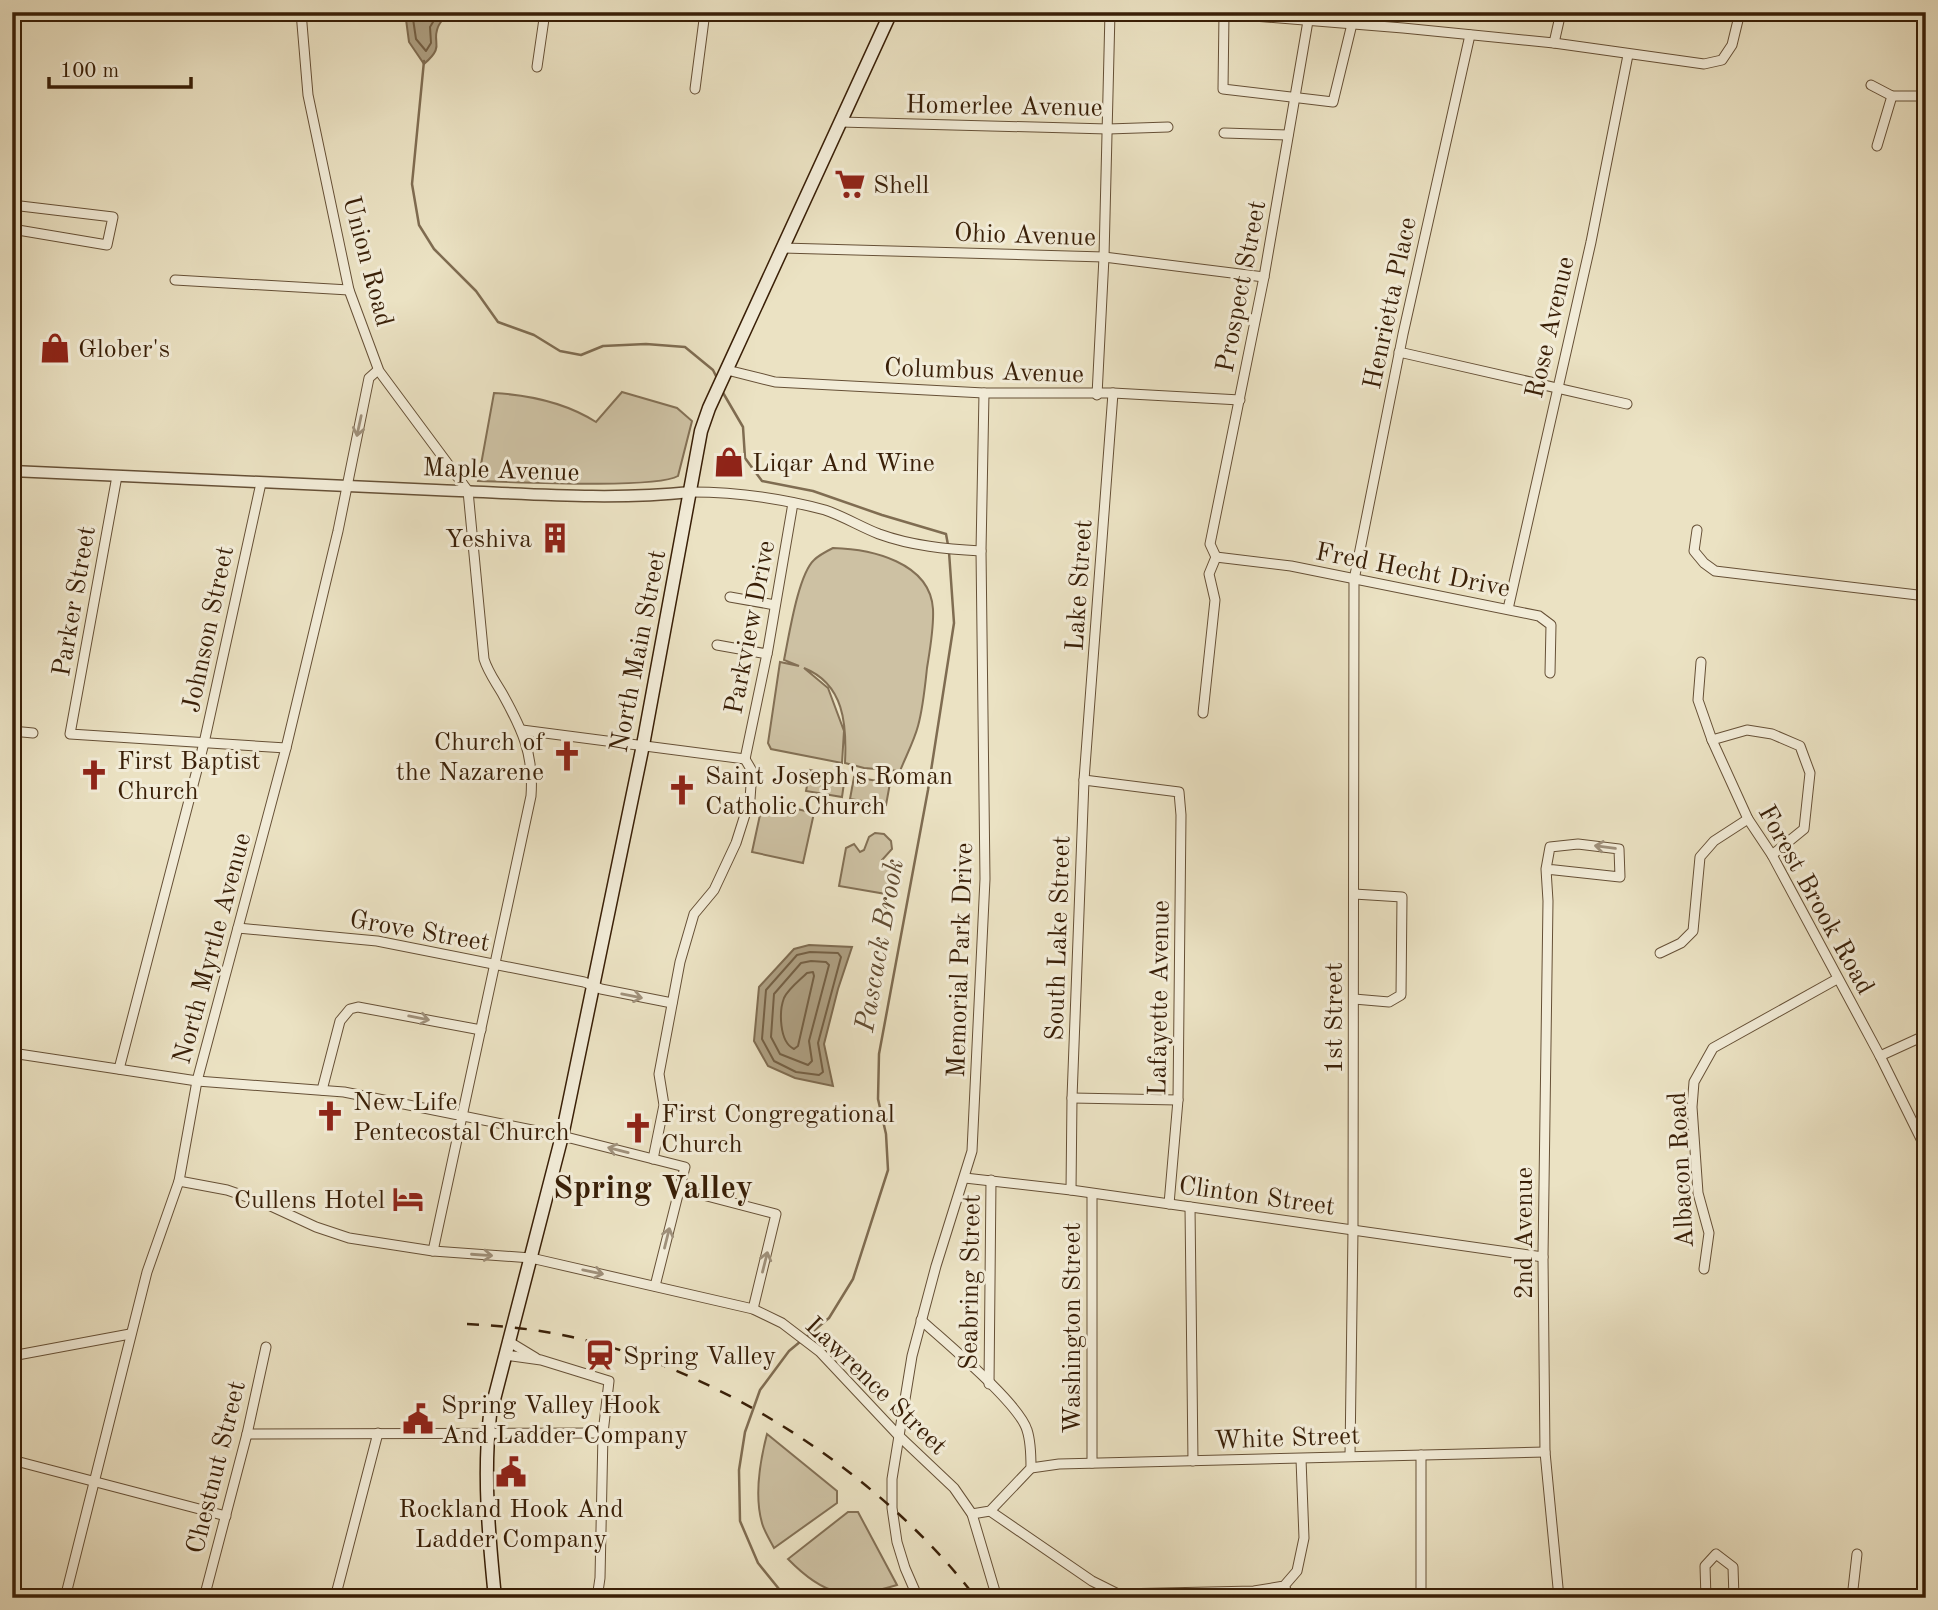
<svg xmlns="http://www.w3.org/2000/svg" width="1938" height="1610" font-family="'Old Standard TT',serif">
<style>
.green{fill:#cdc1a3;stroke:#837055;stroke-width:2}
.water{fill:#aea083;stroke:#7f6c51;stroke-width:2}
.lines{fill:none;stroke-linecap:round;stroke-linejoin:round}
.shore{stroke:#746045;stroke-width:2}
.stream{stroke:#7f6c51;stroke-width:2.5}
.minor-casing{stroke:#665036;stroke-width:11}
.tertiary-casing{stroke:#665036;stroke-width:13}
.secondary-casing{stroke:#391f07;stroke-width:15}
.minor{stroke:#f2ecd8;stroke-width:9}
.tertiary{stroke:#f2ecd8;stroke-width:10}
.secondary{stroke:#f2ecd8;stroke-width:12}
.rail{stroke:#391f07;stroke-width:2.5;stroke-dasharray:12 12;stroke-linecap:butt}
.oneway{stroke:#9f907a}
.labels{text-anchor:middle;stroke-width:6;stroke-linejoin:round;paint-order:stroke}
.street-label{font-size:26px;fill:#391f07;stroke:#f2ecd8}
.poi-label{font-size:26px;fill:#391f07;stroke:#f2ecd8;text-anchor:start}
.water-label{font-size:28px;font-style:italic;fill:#624c32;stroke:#f2ecd8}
.district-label{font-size:33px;font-weight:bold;fill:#391f07;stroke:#f2ecd8}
</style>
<rect width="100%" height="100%" fill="#ebe2c3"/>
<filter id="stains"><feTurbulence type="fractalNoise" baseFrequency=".00286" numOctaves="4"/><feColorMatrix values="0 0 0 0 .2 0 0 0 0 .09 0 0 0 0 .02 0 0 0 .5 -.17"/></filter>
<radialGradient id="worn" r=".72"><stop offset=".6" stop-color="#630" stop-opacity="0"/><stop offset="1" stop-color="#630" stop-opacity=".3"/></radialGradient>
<g class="green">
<path d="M622 392 677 408 692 421 678 476C656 489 513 482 478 481L494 393C528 395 566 403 596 422Z"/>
<path d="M833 548C871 549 930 562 933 609 934 628 930 649 927 668 925 687 923 708 918 726 914 741 906 756 900 771L864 768 845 763C847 724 844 684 804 668L828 688 844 731 842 763 771 749 768 743 780 662 799 666 784 660C789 636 798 575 814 560 819 555 827 551 833 548Z"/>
<path d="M810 770 845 776 842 797 806 791Z"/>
<path d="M854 777 890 783 886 805 850 799Z"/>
<path d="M763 801 814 813 803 863 752 852Z"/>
<path d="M875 833 884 834 891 841 892 849 882 860 884 867 890 868 886 894 839 886 846 848 854 844 860 852 864 850 869 837Z"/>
<path d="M767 1434 837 1491V1503L774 1548C770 1540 764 1531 762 1523 754 1495 760 1461 767 1434Z"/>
<path d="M848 1512H858L897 1585C847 1600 825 1597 788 1559Z"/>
</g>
<g class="water">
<path d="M405 12H448C445 17 440 22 438 27 431 44 446 45 424 64L409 42Z"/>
<path d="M809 945 852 947 838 989 824 1044 833 1086 795 1078 768 1066 754 1041 759 987 794 949Z"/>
</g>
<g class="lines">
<g class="shore">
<path d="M412 12 416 39 426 51 431 43 430 27 439 12"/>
<path d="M810 952 838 953 841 957 818 1043 823 1072 819 1075 796 1072 774 1061 762 1039 766 990 797 955Z"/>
<path d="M811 961 826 962 829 965 809 1041 812 1061 808 1065 780 1054 771 1037 774 994 801 963Z"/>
<path d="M813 972 814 976 798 1046 794 1049C779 1042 779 1011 784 998 788 989 800 980 807 973Z"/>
</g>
<g class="stream">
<path d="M424 61 412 184 419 225 434 249 476 291 498 322 534 335 560 351 581 355 603 346 646 344 685 347 713 370 717 378"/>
<path d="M722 391 743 427 745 458 762 481 813 491 882 515 946 534 948 545"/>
<path d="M806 1337 829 1318 853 1279 888 1170 886 1134 878 1099 879 1054 928 790 954 623 949 552"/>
<path d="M798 1598 779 1589 758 1563 740 1521 739 1470 745 1432 760 1390 789 1351 801 1341"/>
</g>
<g class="minor-casing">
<g id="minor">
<path d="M301 12 308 95 349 290 379 371 468 491 484 659C488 672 495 681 502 693 522 729 534 754 531 796L433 1251"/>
<path d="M1205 12 1403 28 1554 43 1704 64 1722 60 1732 45 1740 12"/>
<path d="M1224 14 1223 89 1333 102 1352 24"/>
<path d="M1554 43 1561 12"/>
<path d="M537 67 545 12"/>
<path d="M1871 85 1892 96H1926"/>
<path d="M695 89 705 12"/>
<path d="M840 122 1108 129 1168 127"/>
<path d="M1224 133 1288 135"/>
<path d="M1877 146 1892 96"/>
<path d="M12 205 113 217 107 245 12 229"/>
<path d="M783 248 1104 257 1264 277"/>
<path d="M175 280 349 290"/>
<path d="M1399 352 1627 404"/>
<path d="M727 370 775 382 984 393H1113L1240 400"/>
<path d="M1097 395 1104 257 1110 12"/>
<path d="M117 476 70 734 286 748"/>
<path d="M691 492C736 492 780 498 825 510 843 516 861 527 879 534 912 546 946 549 981 551"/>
<path d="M1697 530 1694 551 1704 563 1715 571 1926 596"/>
<path d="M1216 557 1210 544 1264 277 1308 21"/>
<path d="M1216 557 1291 566 1539 616 1551 625 1550 673"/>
<path d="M730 597 775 605"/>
<path d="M1508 609 1591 242 1628 55"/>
<path d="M717 645 767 654"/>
<path d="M1701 662 1698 700 1712 740 1748 819 1772 855 1880 1056 1926 1149"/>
<path d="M1203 713 1215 600 1209 574 1216 557"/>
<path d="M522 730 745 759"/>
<path d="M12 731 33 733"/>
<path d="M1712 740 1747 730 1772 734 1800 746 1810 773 1804 829 1772 855"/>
<path d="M745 759 768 649 793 503"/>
<path d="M1084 780 1179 792 1181 815 1178 1100 1169 1204"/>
<path d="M1546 869 1620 877 1619 849 1578 844 1550 847 1546 869 1548 901 1543 1257 1545 1452 1559 1598"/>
<path d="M238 928 377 941 584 982 601 989 672 1003"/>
<path d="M1660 953 1681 943 1693 931 1700 857 1714 841 1748 819"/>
<path d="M1354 999 1389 1002 1401 995 1402 897 1354 894"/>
<path d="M12 1053 197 1081 344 1092 562 1136 685 1167 655 1286"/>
<path d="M1880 1056 1926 1035"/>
<path d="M119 1069 204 743 261 483"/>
<path d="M322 1090 340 1021 350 1009 358 1007 481 1030"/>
<path d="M1072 1098 1178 1100"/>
<path d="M653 1159 664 1105 659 1074 680 962 694 914 714 890 736 843 750 799 752 771 745 759"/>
<path d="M965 1178 1071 1190 1543 1257"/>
<path d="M179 1181 227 1190 262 1202 316 1227 349 1238 433 1251 531 1258 753 1309 782 1323 820 1352 898 1435 954 1488 972 1514 997 1598"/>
<path d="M680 1189 776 1214 753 1309"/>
<path d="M1071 1190 1072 1098 1084 780 1113 393"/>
<path d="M1190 1207 1193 1461"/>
<path d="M1704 1269 1709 1233 1698 1193 1692 1107 1694 1082 1713 1048 1837 979"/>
<path d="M921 1320C945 1342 1019 1403 1027 1430 1031 1442 1031 1456 1031 1468L990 1511 972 1514"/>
<path d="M508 1341 536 1358"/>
<path d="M505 1355 541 1360 609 1381 603 1433 600 1578 597 1598"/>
<path d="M12 1356 130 1334"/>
<path d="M989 1384 991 1180"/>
<path d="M247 1434 603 1433"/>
<path d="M1421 1455V1598"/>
<path d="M1350 1456 1353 1230 1354 580 1403 334 1470 35"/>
<path d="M12 1460 226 1516"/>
<path d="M1092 1463V1194"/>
<path d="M1031 1468 1059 1464 1545 1452"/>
<path d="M990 1511 1092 1581 1118 1594 1254 1591 1284 1586 1297 1571 1304 1538 1301 1459"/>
<path d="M1284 1586 1290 1598"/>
<path d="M65 1598 147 1272 179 1181 197 1081 286 748 338 531 369 378 378 370"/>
<path d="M204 1598 247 1434 266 1347"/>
<path d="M335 1598 378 1433"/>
<path d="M918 1598 905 1568 897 1542 892 1508V1479L912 1356 936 1266 972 1151 985 879 981 551 984 393"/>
<path d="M1706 1598 1705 1566 1716 1554 1733 1567 1734 1598"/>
<path d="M1852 1598 1857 1554"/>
</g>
</g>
<g class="tertiary-casing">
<path id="tertiary" d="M12 471C154 477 295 484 436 490 520 493 607 501 691 492"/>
</g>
<g class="secondary-casing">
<path id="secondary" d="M495 1598C489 1538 483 1475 490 1415L562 1136 643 745 701 431 709 408 891 12"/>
</g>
<use href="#minor" class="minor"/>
<use href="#tertiary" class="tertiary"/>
<use href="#secondary" class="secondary"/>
<path class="rail" d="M467 1324C502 1326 537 1329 572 1337 723 1371 882 1475 976 1598"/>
</g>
<defs><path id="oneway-shaft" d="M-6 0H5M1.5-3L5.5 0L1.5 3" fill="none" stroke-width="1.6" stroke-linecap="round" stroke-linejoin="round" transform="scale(1.75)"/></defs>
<g class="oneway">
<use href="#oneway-shaft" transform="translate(359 426) rotate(102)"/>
<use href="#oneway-shaft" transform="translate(1605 847) rotate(-172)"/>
<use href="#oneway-shaft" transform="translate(632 996) rotate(11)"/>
<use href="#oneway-shaft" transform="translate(419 1018) rotate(11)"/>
<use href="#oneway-shaft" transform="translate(618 1150) rotate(-166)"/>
<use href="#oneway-shaft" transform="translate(667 1238) rotate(-76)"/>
<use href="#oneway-shaft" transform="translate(482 1255) rotate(4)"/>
<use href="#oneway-shaft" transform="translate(765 1262) rotate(-76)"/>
<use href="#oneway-shaft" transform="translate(593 1272) rotate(12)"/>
</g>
<defs>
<g id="supermarket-bare" transform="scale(2.415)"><path d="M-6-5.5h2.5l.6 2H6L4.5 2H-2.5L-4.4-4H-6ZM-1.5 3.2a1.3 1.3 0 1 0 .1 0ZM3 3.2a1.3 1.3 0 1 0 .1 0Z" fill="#8f2418" stroke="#f2ecd8" stroke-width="2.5" paint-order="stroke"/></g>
<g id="shop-bare" transform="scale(2.415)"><path d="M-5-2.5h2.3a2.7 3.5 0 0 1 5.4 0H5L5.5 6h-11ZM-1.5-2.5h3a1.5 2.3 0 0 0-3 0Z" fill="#8f2418" stroke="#f2ecd8" stroke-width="2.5" paint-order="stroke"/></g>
<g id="building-bare" transform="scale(2.415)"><path d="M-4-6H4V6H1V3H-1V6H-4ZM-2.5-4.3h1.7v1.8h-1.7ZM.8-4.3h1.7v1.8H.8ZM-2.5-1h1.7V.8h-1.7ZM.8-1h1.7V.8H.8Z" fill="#8f2418" stroke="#f2ecd8" stroke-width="2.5" paint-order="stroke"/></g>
<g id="church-bare" transform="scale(2.415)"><path d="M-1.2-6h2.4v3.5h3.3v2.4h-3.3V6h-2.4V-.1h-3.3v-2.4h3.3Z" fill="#8f2418" stroke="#f2ecd8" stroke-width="2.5" paint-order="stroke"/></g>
<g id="hotel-bare" transform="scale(2.415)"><path d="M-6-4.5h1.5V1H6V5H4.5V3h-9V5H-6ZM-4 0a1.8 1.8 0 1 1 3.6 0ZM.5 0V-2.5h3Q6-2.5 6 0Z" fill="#8f2418" stroke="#f2ecd8" stroke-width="2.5" paint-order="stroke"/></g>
<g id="station-bare" transform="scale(2.415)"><path d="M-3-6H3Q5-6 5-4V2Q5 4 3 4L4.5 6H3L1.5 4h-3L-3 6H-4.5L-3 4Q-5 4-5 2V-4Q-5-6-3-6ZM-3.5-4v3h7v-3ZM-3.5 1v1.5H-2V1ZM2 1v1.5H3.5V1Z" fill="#8f2418" stroke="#f2ecd8" stroke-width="2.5" paint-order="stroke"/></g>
<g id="civic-bare" transform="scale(2.415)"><path d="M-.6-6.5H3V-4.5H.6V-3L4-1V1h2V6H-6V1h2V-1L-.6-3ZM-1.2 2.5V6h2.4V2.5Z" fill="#8f2418" stroke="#f2ecd8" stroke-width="2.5" paint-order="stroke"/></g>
</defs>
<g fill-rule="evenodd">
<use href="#supermarket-bare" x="850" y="184"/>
<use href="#shop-bare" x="55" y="348"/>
<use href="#shop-bare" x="729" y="462"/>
<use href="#building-bare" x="555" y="538"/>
<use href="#church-bare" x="567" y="756"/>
<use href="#church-bare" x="94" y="775"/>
<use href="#church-bare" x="682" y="790"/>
<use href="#church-bare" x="330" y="1116"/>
<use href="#church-bare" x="638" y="1128"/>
<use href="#hotel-bare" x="408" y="1199"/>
<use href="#station-bare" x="600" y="1355"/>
<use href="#civic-bare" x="418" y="1419"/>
<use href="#civic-bare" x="511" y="1472"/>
</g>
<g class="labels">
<g class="street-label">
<text transform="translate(1004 105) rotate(1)" y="9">Homerlee Avenue</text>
<text transform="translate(1025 234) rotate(2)" y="9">Ohio Avenue</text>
<text transform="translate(369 261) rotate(75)" y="9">Union Road</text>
<text transform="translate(1240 286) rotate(-79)" y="9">Prospect Street</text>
<text transform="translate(1389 303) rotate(-78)" y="9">Henrietta Place</text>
<text transform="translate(1549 327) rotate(-77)" y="9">Rose Avenue</text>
<text transform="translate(984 370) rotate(2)" y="9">Columbus Avenue</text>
<text transform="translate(501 469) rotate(2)" y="9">Maple Avenue</text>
<text transform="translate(1413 569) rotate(11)" y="9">Fred Hecht Drive</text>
<text transform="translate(1078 585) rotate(-86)" y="9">Lake Street</text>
<text transform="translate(73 601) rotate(-80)" y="9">Parker Street</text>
<text transform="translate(749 627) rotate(-79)" y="9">Parkview Drive</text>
<text transform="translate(207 629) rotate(-78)" y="9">Johnson Street</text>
<text transform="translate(637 651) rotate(-79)" y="9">North Main Street</text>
<text transform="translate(1817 899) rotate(61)" y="9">Forest Brook Road</text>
<text transform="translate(420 930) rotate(10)" y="9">Grove Street</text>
<text transform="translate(1057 938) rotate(-88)" y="9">South Lake Street</text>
<text transform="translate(211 948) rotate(-75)" y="9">North Myrtle Avenue</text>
<text transform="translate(959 960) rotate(-88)" y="9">Memorial Park Drive</text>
<text transform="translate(1158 998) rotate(-89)" y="9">Lafayette Avenue</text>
<text transform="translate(1333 1018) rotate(-90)" y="9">1st Street</text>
<text transform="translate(1680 1170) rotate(-93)" y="9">Albacon Road</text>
<text transform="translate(1257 1195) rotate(8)" y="9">Clinton Street</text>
<text transform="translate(1523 1233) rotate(-90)" y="9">2nd Avenue</text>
<text transform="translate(969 1282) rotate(-89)" y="9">Seabring Street</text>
<text transform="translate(1071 1328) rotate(-90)" y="9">Washington Street</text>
<text transform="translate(877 1385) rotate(44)" y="9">Lawrence Street</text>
<text transform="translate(1287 1437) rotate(-2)" y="9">White Street</text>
<text transform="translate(215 1467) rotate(-76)" y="9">Chestnut Street</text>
</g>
<g class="poi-label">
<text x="873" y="193">Shell</text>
<text x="78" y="357">Glober's</text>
<text x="752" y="471">Liqar And Wine</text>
<text x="532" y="547" text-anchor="end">Yeshiva</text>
<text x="544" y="750" text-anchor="end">Church of<tspan x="544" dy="30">the Nazarene</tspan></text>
<text x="117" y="769">First Baptist<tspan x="117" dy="30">Church</tspan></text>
<text x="705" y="784">Saint Joseph's Roman<tspan x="705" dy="30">Catholic Church</tspan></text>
<text x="353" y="1110">New Life<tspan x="353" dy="30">Pentecostal Church</tspan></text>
<text x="661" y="1122">First Congregational<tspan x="661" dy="30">Church</tspan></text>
<text x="385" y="1208" text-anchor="end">Cullens Hotel</text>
<text x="623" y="1364">Spring Valley</text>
<text x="441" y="1413">Spring Valley Hook<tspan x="441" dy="30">And Ladder Company</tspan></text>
<text x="511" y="1517" text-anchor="middle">Rockland Hook And<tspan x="511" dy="30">Ladder Company</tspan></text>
</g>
<g class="water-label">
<text transform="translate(878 945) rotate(-80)" y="10">Pascack Brook</text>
</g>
<g class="district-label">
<text x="653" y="1198">Spring Valley</text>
</g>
</g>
<rect width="1938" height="1610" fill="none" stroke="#ebe2c3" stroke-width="42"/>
<rect x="14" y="14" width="1910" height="1582" fill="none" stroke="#391f07" stroke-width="3.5"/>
<rect x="21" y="21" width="1896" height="1568" fill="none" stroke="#391f07" stroke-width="2"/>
<path d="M49 77v10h142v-10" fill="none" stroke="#391f07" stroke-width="3.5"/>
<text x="60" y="77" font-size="21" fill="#391f07" stroke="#f2ecd8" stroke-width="5" paint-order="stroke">100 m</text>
<rect width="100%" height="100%" filter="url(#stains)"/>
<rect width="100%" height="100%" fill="url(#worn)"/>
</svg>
